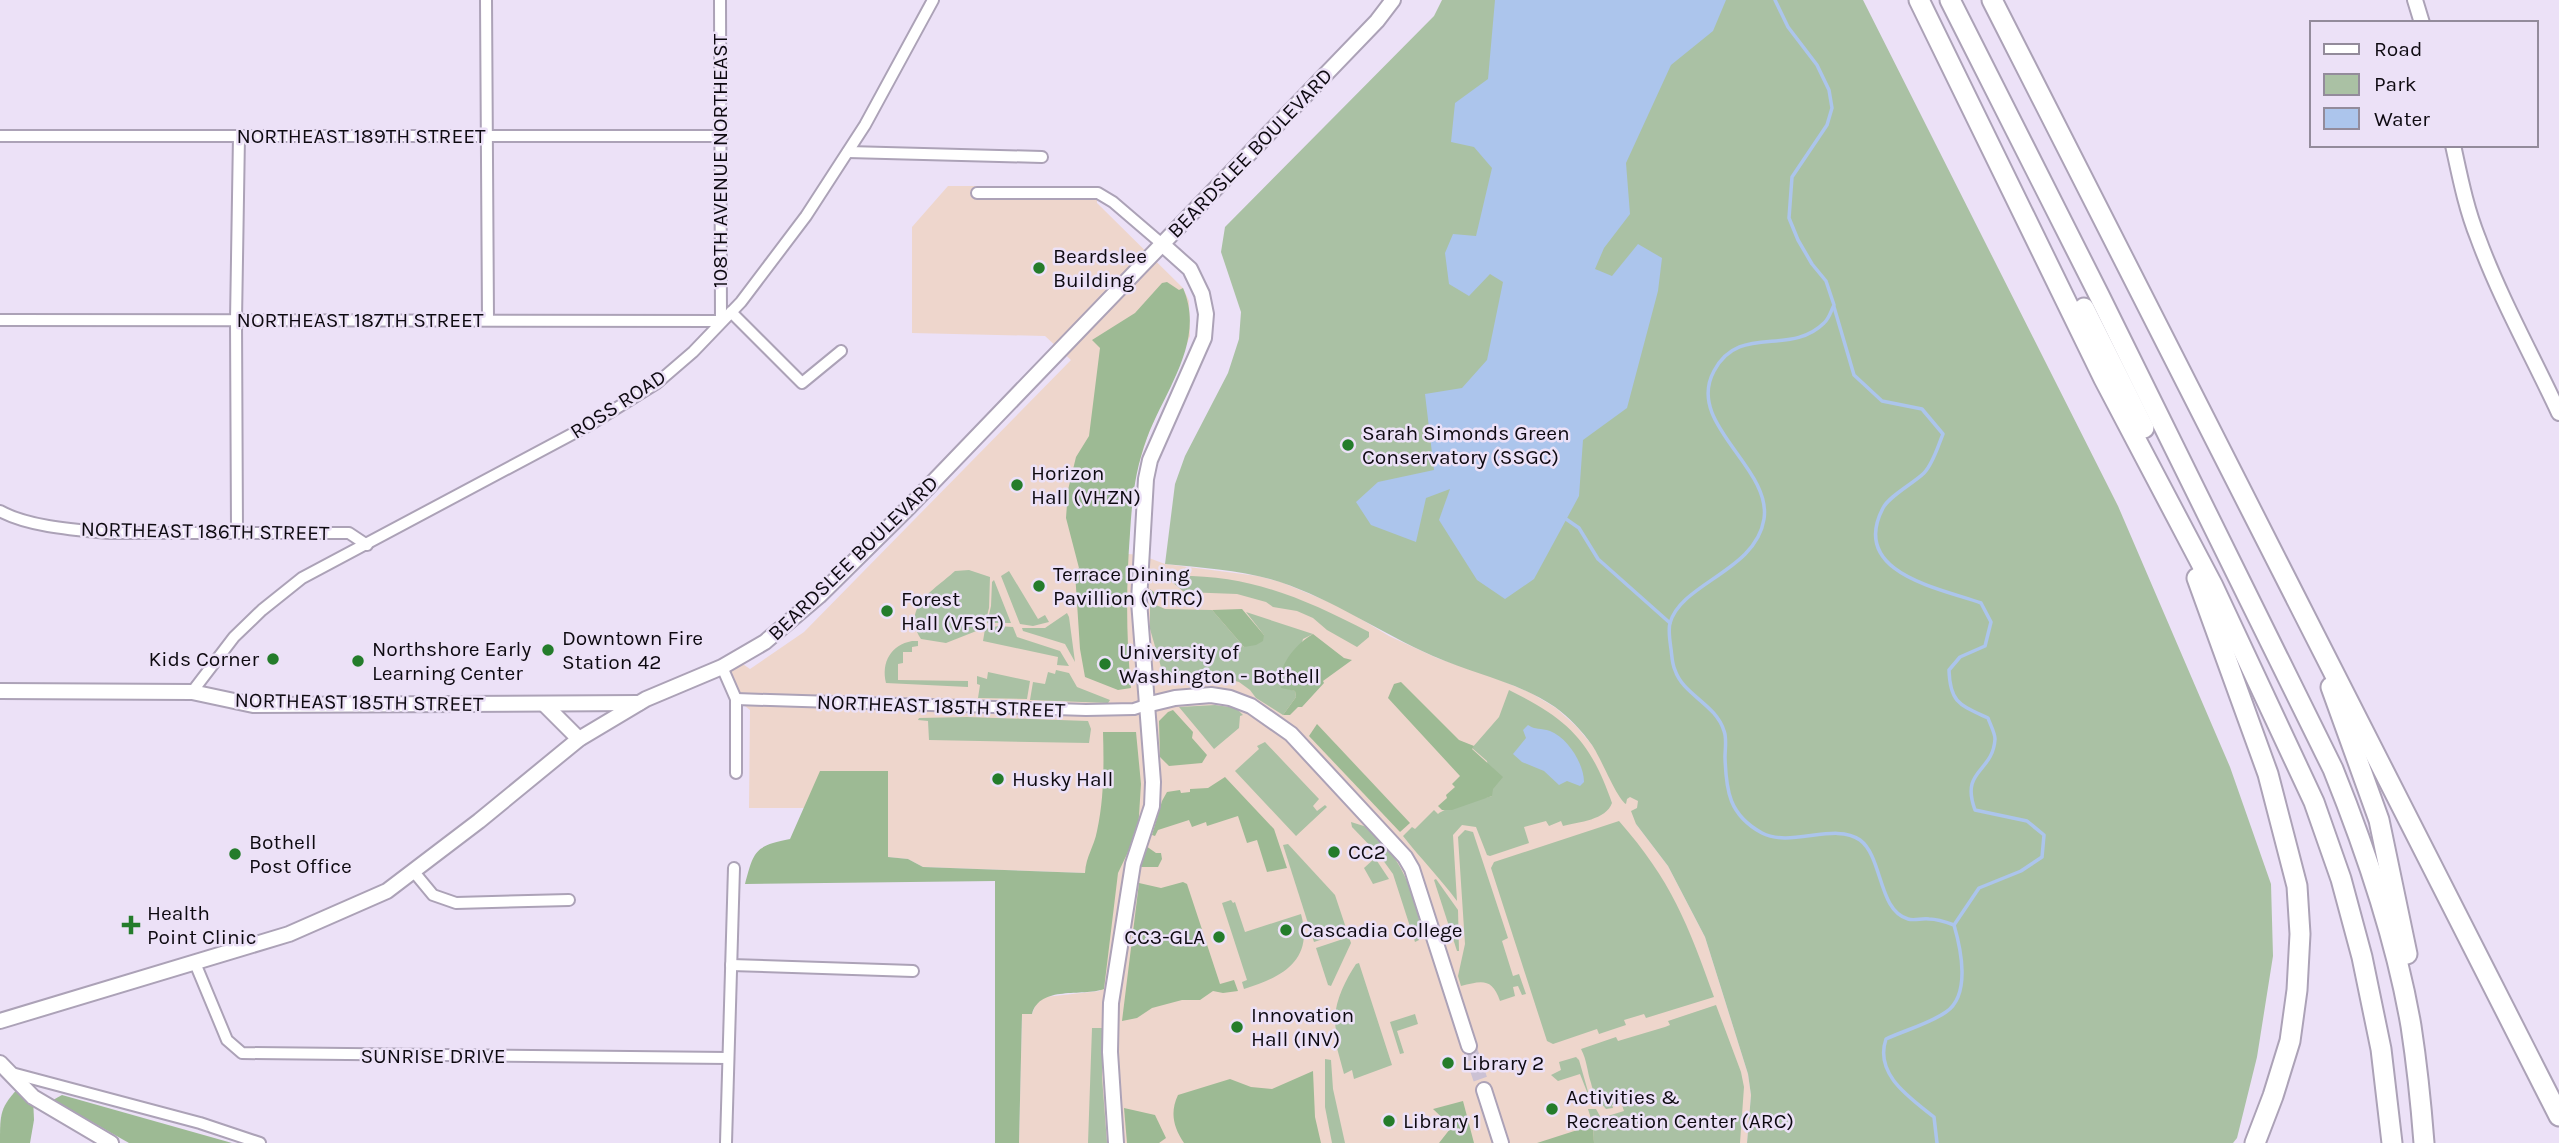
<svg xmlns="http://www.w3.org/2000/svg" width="2559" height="1143" font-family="Karla,sans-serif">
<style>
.education{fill:#eed6cc}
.green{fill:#aac1a4}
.forest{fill:#9dba94}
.water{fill:#acc5ec}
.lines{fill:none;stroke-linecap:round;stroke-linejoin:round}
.stream{stroke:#acc5ec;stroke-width:3.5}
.secondary-tunnel{stroke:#cbc1d4;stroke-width:14;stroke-dasharray:14 7;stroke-linecap:butt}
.street-casing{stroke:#aca2b7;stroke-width:14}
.secondary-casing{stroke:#aca2b7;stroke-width:18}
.highway-casing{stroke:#aca2b7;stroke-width:23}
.street{stroke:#fff;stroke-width:10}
.secondary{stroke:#fff;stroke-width:14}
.highway{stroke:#fff;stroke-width:19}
.poi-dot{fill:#247c2b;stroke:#ece1f7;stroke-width:2.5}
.labels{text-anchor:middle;stroke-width:5;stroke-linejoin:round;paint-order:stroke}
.street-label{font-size:21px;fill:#0e0a11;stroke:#ece1f7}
.poi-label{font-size:21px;fill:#0e0a11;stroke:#ece1f7;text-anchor:start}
</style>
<rect width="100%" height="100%" fill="#ece1f7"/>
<path class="education" d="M948 186H1097V203L1183 288 1189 301 1190 336 1147 437 1139 463 1133 487 1128 554 1141 555 1165 564 1258 576 1281 582 1341 607 1389 636 1437 658 1498 679 1531 693 1556 708 1576 726 1593 746 1608 772 1637 796 1641 805 1636 824 1668 866 1705 937 1748 1074 1751 1095 1747 1143H1019L1022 1014H1032L1036 1004 1045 997 1100 991 1085 873 923 867 908 859 887 857 858 808H749L750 710 736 699 722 667 737 660 750 669 804 632 1071 360 1045 336 912 333V227Z"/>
<g class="green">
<path d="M1442 0H1863L2118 506 2230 767 2271 884 2273 956 2257 1057 2237 1138 2233 1143H1747L1751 1095 1748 1074 1705 937 1668 866 1636 824 1631 811 1637 808 1638 801 1630 797 1627 799 1626 804C1617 799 1601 758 1592 745 1582 731 1569 717 1555 707 1518 682 1474 674 1433 656 1381 633 1334 600 1280 582 1243 570 1203 568 1165 564L1175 484 1185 456 1228 373 1239 339 1241 312 1221 252 1225 227 1434 16Z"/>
<path d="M969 570 990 577 989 608 984 628 946 643 921 639C901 607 933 591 955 571Z"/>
<path d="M1009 571 1038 619 1045 615 1049 622 1033 626 1020 624 1001 576Z"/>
<path d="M1165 576C1246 573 1299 596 1369 632V637L1357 647 1327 630 1313 618 1297 611 1273 607 1266 602 1237 594 1184 592Z"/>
<path d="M994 580 1011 623H987L991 606 992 582Z"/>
<path d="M1150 589 1154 592 1156 605 1165 609 1212 610 1244 647 1264 635 1246 612 1313 634 1303 639 1289 689 1295 691 1296 697 1283 715 1256 698 1250 690 1239 682 1224 678 1208 679 1200 674 1173 679 1163 674 1150 629Z"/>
<path d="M1067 613 1069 617 1075 662 1065 644 1023 631 1022 628H1045Z"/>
<path d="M998 626 1013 627 1017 637 1060 651 1069 666 1057 665 1058 657 983 641 985 629Z"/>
<path d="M912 641H918V646L912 647V652H903V663L898 664V680L968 681V687L886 683C881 662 891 645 912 641Z"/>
<path d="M1056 670 1069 673 1077 687 1110 700 1108 703 1030 700 1033 682 1045 684 1048 672 1055 674Z"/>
<path d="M988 672 1030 681 1027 699 978 698 980 685 977 684V676L987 679Z"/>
<path d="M1509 690C1568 719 1590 740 1612 803 1606 820 1579 822 1563 826L1561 821 1549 826 1546 821 1524 827 1529 843 1490 856 1487 855 1476 827 1462 825 1453 835 1457 901C1440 878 1421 859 1403 836L1412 827 1415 829 1434 810 1438 814C1444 808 1481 799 1492 796L1487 761 1472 748 1499 717Z"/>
<path d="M1215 705 1236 708 1243 715 1240 716 1239 728 1214 749 1179 707Z"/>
<path d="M967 717 1088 721 1091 729 1089 743 929 740 928 721 918 720 919 718Z"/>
<path d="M1265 742 1319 799 1313 806 1317 811 1325 805 1327 807 1296 836 1235 771 1259 749 1257 746Z"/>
<path d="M1619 821C1671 880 1688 924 1714 997L1646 1018 1644 1014 1624 1020 1626 1025 1599 1034 1597 1029 1553 1044 1547 1041 1491 868 1494 862Z"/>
<path d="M1351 822 1367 827 1385 847 1378 854 1352 827Z"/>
<path d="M1465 830 1473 832 1508 938 1502 941 1513 976 1519 974 1526 994 1522 995 1518 986 1513 987 1515 996 1500 1001C1492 977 1481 981 1461 986L1458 976 1465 944 1458 837Z"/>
<path d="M1288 844 1335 895 1347 931 1314 942 1283 845Z"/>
<path d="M1387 848C1404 867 1425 916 1419 940L1415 942 1393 874 1380 856Z"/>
<path d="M1375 858 1389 879 1373 884 1364 868Z"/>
<path d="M1436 879 1458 910 1459 951H1457L1434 880Z"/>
<path d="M1231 900 1233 903 1235 902 1245 932 1301 914C1314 961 1282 977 1244 989L1242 982 1247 980 1222 903Z"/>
<path d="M1349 937 1351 943 1331 986 1328 985 1316 948Z"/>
<path d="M1359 963 1392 1065 1354 1079 1352 1070 1344 1074 1334 1037 1337 1034C1330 1010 1343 984 1356 964Z"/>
<path d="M1716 1005 1741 1072 1744 1087 1740 1143H1594L1593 1125 1588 1109H1596L1601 1118 1624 1111 1621 1102 1612 1105 1613 1108 1606 1109C1600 1102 1593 1093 1591 1083 1587 1071 1587 1060 1581 1049L1616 1037 1618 1041 1665 1027 1670 1025 1668 1021Z"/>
<path d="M1415 1014 1418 1024 1397 1031 1404 1053 1400 1054 1390 1022Z"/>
<path d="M1092 1028H1102V1077L1107 1143H1088Z"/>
<path d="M1576 1057 1579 1060 1591 1102 1580 1074 1558 1081 1551 1075 1561 1070 1559 1062Z"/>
<path d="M1325 1059 1331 1060 1333 1089 1345 1143H1332L1325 1107Z"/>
</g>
<g class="forest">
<path d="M1167 282 1179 290 1183 288C1206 341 1165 390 1147 438 1135 470 1132 500 1130 533 1126 586 1126 636 1131 688L1118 690 1085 677 1080 649 1075 572 1079 568 1066 518 1068 490 1076 457 1089 436 1100 348 1092 340 1135 313 1162 283Z"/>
<path d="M1242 609 1264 635 1263 641 1256 645 1244 647 1212 610Z"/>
<path d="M1313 634 1344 658 1352 660 1323 681 1324 683 1302 707H1298L1290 715H1283L1296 697 1295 691 1281 688C1276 666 1296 644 1313 634Z"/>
<path d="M1401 682 1459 740 1474 746 1472 749 1503 777 1493 789 1492 796 1452 810H1442L1438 806 1447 798 1446 795 1455 787 1452 784 1460 776 1388 698 1394 684Z"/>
<path d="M1173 710 1193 732 1192 738 1207 755 1202 763 1169 766 1160 757 1159 721 1168 712Z"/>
<path d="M1317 724 1410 823 1400 832 1309 736Z"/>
<path d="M1103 732H1136L1141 784 1138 831 1118 873 1104 989C1082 997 1040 985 1032 1014H1022L1019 1143H995V881L745 884C754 850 755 846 790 839L820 771H888V857L908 859 923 867 1085 873C1086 856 1094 847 1097 831 1104 800 1104 765 1103 732Z"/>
<path d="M1225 777 1274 829 1287 868 1267 872 1257 840 1247 843 1238 816 1207 826 1206 822 1192 827 1189 820 1158 830 1155 836 1152 835 1162 801 1167 792 1180 790 1181 793 1190 792V789L1208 788Z"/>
<path d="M1146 846 1156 853H1161L1162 859 1158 867H1141Z"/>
<path d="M1183 882 1187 884 1220 984 1234 980 1238 991 1223 993 1213 991 1200 1000H1182L1152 1008 1137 1018 1122 1021 1139 883 1161 888Z"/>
<path d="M1313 1071 1315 1117 1321 1143H1184C1173 1127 1170 1112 1178 1095L1230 1079 1251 1087 1272 1089Z"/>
<path d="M20 1086 33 1097 34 1120 30 1143H0C0 1112 0 1108 20 1086Z"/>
<path d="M62 1095 232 1143H129L53 1100Z"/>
<path d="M1463 1101 1474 1143H1439L1450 1129V1125L1433 1109Z"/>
<path d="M1124 1108 1155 1115 1166 1138 1159 1143H1127Z"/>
<path d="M1593 1125 1594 1143H1537Z"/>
</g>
<g class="water">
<path d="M1495 0H1726L1713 31 1671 65 1626 163 1630 214 1604 248 1595 269 1612 276 1638 244 1662 258 1658 291 1627 408 1583 440 1579 496 1534 579 1505 599 1477 580 1439 520 1450 489 1426 498 1416 542 1371 525 1356 502 1378 482 1434 470 1425 394 1462 388 1487 360 1503 282 1490 274 1469 296 1449 284 1445 253 1453 234 1476 236 1492 168 1474 147 1451 142 1455 103 1488 79Z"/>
<path d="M1528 725C1535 730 1541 728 1550 731 1568 738 1584 764 1584 782L1580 786 1567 781 1559 785 1544 771 1522 762 1513 754 1526 738 1523 730Z"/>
</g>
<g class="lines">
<g class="stream">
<path d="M1775 0 1788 27 1817 65 1829 90 1832 108 1827 125 1792 177 1789 218 1798 240 1812 264 1826 281 1834 305C1831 311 1829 319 1824 323 1790 357 1739 323 1714 371 1685 424 1772 467 1764 519 1756 571 1681 583 1670 623 1668 630 1670 642 1671 649 1672 656 1672 664 1675 670 1683 695 1716 704 1724 731 1727 738 1725 749 1725 757 1726 791 1729 815 1762 833 1791 848 1835 822 1860 840 1883 857 1878 911 1908 919 1914 921 1922 918 1929 919 1937 919 1946 922 1954 925 1961 949 1971 995 1946 1012 1929 1024 1905 1030 1886 1039 1874 1074 1909 1097 1934 1117L1937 1143"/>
<path d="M1834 307 1854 375 1882 401 1922 409 1943 434C1938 446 1933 464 1924 473 1914 483 1889 496 1883 508 1849 573 1939 588 1981 603L1991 622 1985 646 1960 657 1949 670C1950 703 1960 705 1988 718 1990 724 1995 733 1995 739 1993 773 1960 769 1975 810L2027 821 2044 835 2042 857 2021 871 1979 888 1954 925"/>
<path d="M1566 519 1579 528 1598 559 1670 623"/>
</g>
<path class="secondary-tunnel" d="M1469 1046 1484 1090"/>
<g class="street-casing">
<g id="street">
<path d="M486 0 488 319"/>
<path d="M0 136H722"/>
<path d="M848 152 1042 157"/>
<path d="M977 193H1098L1113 202 1162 244"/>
<path d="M731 312 802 383 841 351"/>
<path d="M0 320 721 321 720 0"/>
<path d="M0 511C29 527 77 530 109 533H349L367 545"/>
<path d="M237 532 236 320 239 136"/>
<path d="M722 667 736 699V773"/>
<path d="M192 692 234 637 262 610 302 578 591 424 657 383 693 352 741 302 806 216 865 125 933 0"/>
<path d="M736 699 1086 710 1134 709 1146 705"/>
<path d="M414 872 433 895 456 903 569 900"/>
<path d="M195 963 227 1040 242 1053 728 1058"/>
<path d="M731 965 913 971"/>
<path d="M8 1072 200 1123 260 1143"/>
<path d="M726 1143 734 868"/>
</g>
</g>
<g class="secondary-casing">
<g id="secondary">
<path d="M2415 0 2422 23"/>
<path d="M2453 145C2460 177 2466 208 2478 238 2500 298 2532 355 2559 413"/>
<path d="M0 691 192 692 253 705 639 703"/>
<path d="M545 705 579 739"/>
<path d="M1146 705 1175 698 1211 695 1230 698 1251 706 1291 734 1405 857 1412 869 1469 1046"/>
<path d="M0 1021 289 934 387 891 479 821 579 739 646 699 722 667 765 642 819 596 910 506 1377 21 1393 0"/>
<path d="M0 1063 33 1097 111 1143"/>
<path d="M1484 1090 1501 1143"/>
<path d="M1116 1143 1110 1052 1111 1003 1133 864 1152 806 1153 782 1139 601 1146 479 1150 460 1204 338 1206 314 1202 294 1190 269 1162 244"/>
</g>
</g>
<g class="highway-casing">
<g id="highway">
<path d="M1919 0 2104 379 2213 586 2314 802 2341 879 2362 957 2381 1049 2392 1143"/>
<path d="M1950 0 2099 295 2333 769C2366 851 2396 938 2411 1026 2417 1065 2421 1104 2424 1143"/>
<path d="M1992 0 2559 1116"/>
<path d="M2084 308 2144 428"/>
<path d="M2197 578 2268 774 2297 886 2300 934 2297 990 2290 1041 2273 1096 2255 1143"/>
<path d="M2331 687 2379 820 2407 954"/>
</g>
</g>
<use href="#street" class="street"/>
<use href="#secondary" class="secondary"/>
<use href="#highway" class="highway"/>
</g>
<g class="poi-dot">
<circle cx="1039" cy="268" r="7"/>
<circle cx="1348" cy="445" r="7"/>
<circle cx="1017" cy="485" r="7"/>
<circle cx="1039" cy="586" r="7"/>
<circle cx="887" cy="611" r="7"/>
<circle cx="548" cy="650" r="7"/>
<circle cx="273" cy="659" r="7"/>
<circle cx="358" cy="661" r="7"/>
<circle cx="1105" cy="664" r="7"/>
<circle cx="998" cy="779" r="7"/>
<circle cx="1334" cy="852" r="7"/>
<circle cx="235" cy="854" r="7"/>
<path d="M127.5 914.5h7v7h7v7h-7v7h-7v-7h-7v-7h7z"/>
<circle cx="1286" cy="930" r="7"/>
<circle cx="1219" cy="937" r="7"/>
<circle cx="1237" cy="1027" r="7"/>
<circle cx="1448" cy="1063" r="7"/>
<circle cx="1552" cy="1109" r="7"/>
<circle cx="1389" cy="1121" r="7"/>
</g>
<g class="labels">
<g class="street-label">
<text x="361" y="143">NORTHEAST 189TH STREET</text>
<text transform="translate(1250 153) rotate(-46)" y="7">BEARDSLEE BOULEVARD</text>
<text transform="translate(720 161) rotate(-90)" y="7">108TH AVENUE NORTHEAST</text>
<text x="360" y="327">NORTHEAST 187TH STREET</text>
<text transform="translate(618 404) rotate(-33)" y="7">ROSS ROAD</text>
<text transform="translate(205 531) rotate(1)" y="7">NORTHEAST 186TH STREET</text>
<text transform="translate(853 558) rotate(-44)" y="7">BEARDSLEE BOULEVARD</text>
<text transform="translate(359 702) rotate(1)" y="7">NORTHEAST 185TH STREET</text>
<text transform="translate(941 706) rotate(2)" y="7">NORTHEAST 185TH STREET</text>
<text x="433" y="1063">SUNRISE DRIVE</text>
</g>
<g class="poi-label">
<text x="1053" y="263">Beardslee<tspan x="1053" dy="24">Building</tspan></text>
<text x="1362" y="440">Sarah Simonds Green<tspan x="1362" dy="24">Conservatory (SSGC)</tspan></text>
<text x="1031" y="480">Horizon<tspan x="1031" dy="24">Hall (VHZN)</tspan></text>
<text x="1053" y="581">Terrace Dining<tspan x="1053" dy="24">Pavillion (VTRC)</tspan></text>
<text x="901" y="606">Forest<tspan x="901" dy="24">Hall (VFST)</tspan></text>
<text x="562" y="645">Downtown Fire<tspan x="562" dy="24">Station 42</tspan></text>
<text x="372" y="656">Northshore Early<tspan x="372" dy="24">Learning Center</tspan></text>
<text x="1119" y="659">University of<tspan x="1119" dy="24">Washington - Bothell</tspan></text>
<text x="259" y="666" text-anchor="end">Kids Corner</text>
<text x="1012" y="786">Husky Hall</text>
<text x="249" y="849">Bothell<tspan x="249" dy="24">Post Office</tspan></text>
<text x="1348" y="859">CC2</text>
<text x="147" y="920">Health<tspan x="147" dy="24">Point Clinic</tspan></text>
<text x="1300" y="937">Cascadia College</text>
<text x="1205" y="944" text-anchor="end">CC3-GLA</text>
<text x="1251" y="1022">Innovation<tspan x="1251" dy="24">Hall (INV)</tspan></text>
<text x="1462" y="1070">Library 2</text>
<text x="1566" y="1104">Activities &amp;<tspan x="1566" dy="24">Recreation Center (ARC)</tspan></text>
<text x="1403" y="1128">Library 1</text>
</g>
</g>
<rect x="2310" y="21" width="228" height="126" fill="#ece1f7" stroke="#938b9b" stroke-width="2"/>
<rect x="2324" y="44" width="35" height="10" fill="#ffffff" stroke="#938b9b" stroke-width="2"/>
<text x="2374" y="56" font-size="21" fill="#0e0a11">Road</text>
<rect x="2324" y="74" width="35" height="21" fill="#aac1a4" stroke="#938b9b" stroke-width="2"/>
<text x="2374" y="91" font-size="21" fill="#0e0a11">Park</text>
<rect x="2324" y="108" width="35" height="21" fill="#acc5ec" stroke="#938b9b" stroke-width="2"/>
<text x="2374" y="126" font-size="21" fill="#0e0a11">Water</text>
</svg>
